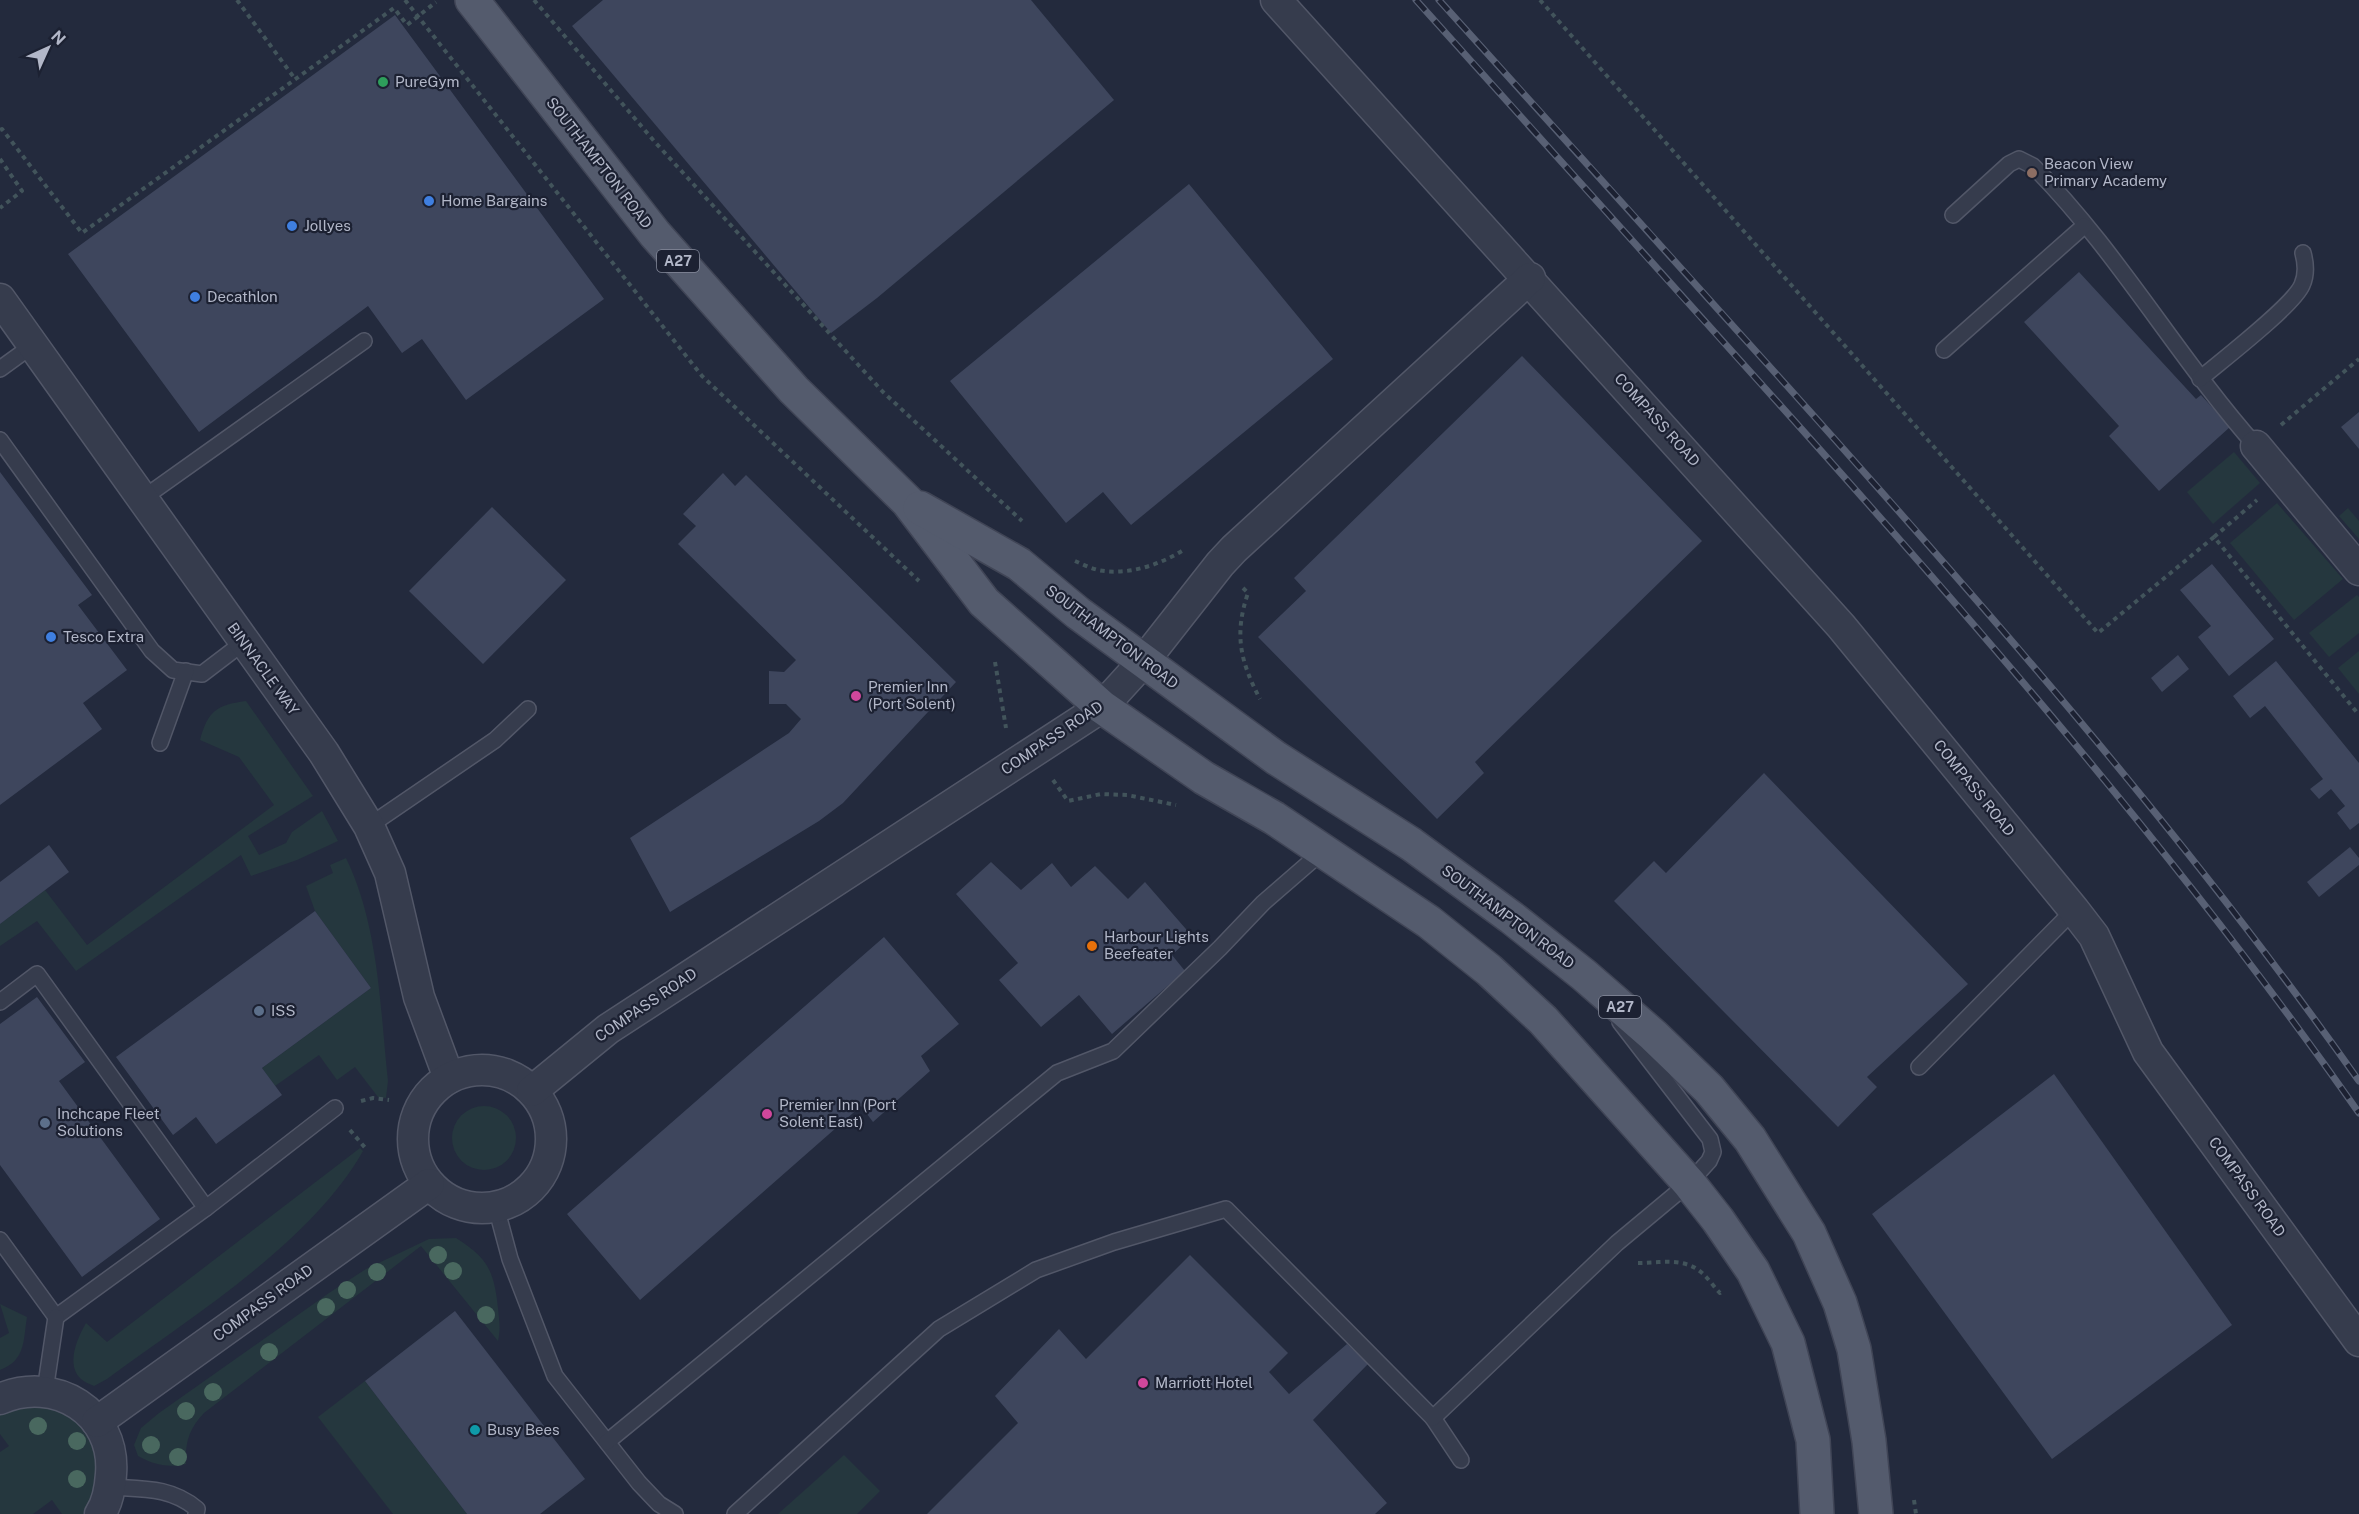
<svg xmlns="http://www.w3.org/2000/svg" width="2359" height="1514" font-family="'Public Sans',sans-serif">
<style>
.green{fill:#25373e}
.building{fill:#3e465d}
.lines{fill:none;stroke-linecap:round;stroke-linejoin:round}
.lane-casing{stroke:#525768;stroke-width:18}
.street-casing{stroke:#525768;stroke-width:33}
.primary-casing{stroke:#404556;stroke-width:36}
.path{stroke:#42545b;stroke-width:4;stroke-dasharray:4.5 4.5;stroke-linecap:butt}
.lane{stroke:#363c4d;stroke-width:15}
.street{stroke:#363c4d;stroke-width:30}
.primary{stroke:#545b6d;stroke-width:33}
.rail-casing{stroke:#586074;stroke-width:7}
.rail{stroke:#1c2132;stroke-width:4.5;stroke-dasharray:14;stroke-linecap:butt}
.tree{fill:#49685f}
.leisure-dot{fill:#2e9e5b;stroke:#1c2132;stroke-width:2}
.education-dot{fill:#8d6e63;stroke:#1c2132;stroke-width:2}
.shop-dot{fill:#3f7fe0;stroke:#1c2132;stroke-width:2}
.hotel-dot{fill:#d1479c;stroke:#1c2132;stroke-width:2}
.food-dot{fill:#e8710a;stroke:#1c2132;stroke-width:2}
.service-dot{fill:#5c6f8a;stroke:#1c2132;stroke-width:2}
.culture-dot{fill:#0f9aa8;stroke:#1c2132;stroke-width:2}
.labels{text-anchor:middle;stroke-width:4.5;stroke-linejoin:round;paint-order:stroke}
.shield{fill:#1c2132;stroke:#858a9b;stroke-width:1.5}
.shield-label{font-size:14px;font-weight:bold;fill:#b2b7c8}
.poi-label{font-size:15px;fill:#b2b7c8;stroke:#1c2132;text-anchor:start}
.street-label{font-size:15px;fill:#b2b7c8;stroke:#1c2132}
</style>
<rect width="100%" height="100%" fill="#232a3d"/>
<g class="green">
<path d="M2234 452 2260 483 2213 524 2187 492Z"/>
<path d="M2277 503 2343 579 2294 620 2230 543Z"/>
<path d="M2348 508 2359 521V539L2339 516Z"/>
<path d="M2357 595 2359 597V633L2329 657 2309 633Z"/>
<path d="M2359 651V694L2338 668Z"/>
<path d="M246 701 313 796 248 836 259 855 286 843 292 832 322 811 338 841 297 860 251 876 241 855 76 971 37 921 0 946V924L45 890 87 945 274 805 239 757 200 740C208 711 216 705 246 701Z"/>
<path d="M346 858C379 926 380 1007 388 1081L386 1098 378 1097 355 1067 337 1080 319 1055 275 1086 262 1068 371 988 315 911 306 886 333 873 330 865Z"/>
<circle cx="484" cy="1138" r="32"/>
<path d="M360 1148 363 1151C311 1243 191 1317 107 1379L94 1386C90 1384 84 1382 81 1379 65 1364 78 1337 86 1323L107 1342Z"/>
<path d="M456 1238C488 1258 494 1271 498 1308 499 1320 501 1328 498 1341L421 1246 204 1413C189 1429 185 1442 186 1464 167 1468 155 1465 138 1456L134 1445 141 1428 159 1413 329 1293 366 1269 429 1239Z"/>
<path d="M0 1304 27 1317C23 1341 26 1360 0 1370V1338L9 1333Z"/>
<path d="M365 1381 467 1514H393L318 1417Z"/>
<path d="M28 1393 96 1423 98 1514H62L52 1500 33 1514H0V1452L9 1446 0 1434V1402Z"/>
<path d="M844 1455 880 1491 857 1514H778Z"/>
</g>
<g class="building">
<path d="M603 0H1031L1114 100 877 298 831 333 572 26Z"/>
<path d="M395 15 604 299 466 400 422 339 402 353 368 306 199 432 68 254Z"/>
<path d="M1189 184 1333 359 1131 525 1103 492 1066 523 950 381Z"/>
<path d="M2079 272 2196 399 2201 395 2230 427 2159 491 2109 436 2119 426 2024 322Z"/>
<path d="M1522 356 1702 541 1475 762 1484 773 1437 819 1258 637 1306 591 1294 578Z"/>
<path d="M2359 412V449L2341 427Z"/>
<path d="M0 472 92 595 78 605 127 670 83 703 102 729 0 805Z"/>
<path d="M723 473 735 486 746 475 956 682 843 803 819 821 670 912 630 838 789 733 801 719 786 704H769V671L784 672 796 660 678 544 696 526 683 514Z"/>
<path d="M492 507 566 580 483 664 409 591Z"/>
<path d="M2212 564 2274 639 2229 676 2198 637 2211 626 2180 590Z"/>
<path d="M2178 655 2189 669 2162 692 2151 678Z"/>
<path d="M2276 661 2359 763V823L2350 830 2337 813 2345 806 2331 789 2319 799 2310 789 2323 779 2265 706 2250 718 2233 696Z"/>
<path d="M1764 773 1968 984 1867 1077 1877 1087 1838 1127 1614 901 1654 861 1666 873Z"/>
<path d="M49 845 69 872 0 924V882Z"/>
<path d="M2350 847 2359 858V865L2319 897 2307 882Z"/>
<path d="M991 862 1021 890 1052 863 1071 887 1095 866 1128 899 1145 882 1192 936 1172 955 1185 971 1112 1034 1079 995 1041 1027 999 980 1018 963 956 894Z"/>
<path d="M315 911 371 988 262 1068 282 1095 216 1144 196 1117 173 1135 116 1057Z"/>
<path d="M884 937 959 1024 921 1056 930 1071 873 1122 861 1106 640 1300 567 1214Z"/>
<path d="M37 997 85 1062 59 1081 160 1219 82 1277 0 1165V1024Z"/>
<path d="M2054 1074 2232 1325 2052 1459 1872 1214Z"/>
<path d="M1190 1255 1288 1353 1269 1372 1289 1394 1347 1344 1368 1364 1313 1420 1387 1503 1375 1514H927L1018 1423 995 1396 1059 1329 1086 1359Z"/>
<path d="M455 1311 585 1479 540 1514H467L365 1381Z"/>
</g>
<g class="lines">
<g class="lane-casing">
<g id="lane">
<path d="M1953 215 2009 164 2019 159 2033 166C2116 249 2178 358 2256 446"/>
<path d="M1944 350 2084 226"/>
<path d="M0 369 33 345"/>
<path d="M2200 379C2221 361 2293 306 2302 285 2307 274 2306 264 2303 253"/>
<path d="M0 440 152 651 173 670 202 674 244 642"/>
<path d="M142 499 364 341"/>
<path d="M160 743 186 671"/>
<path d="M369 826 495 740 528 709"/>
<path d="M0 1002 37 974 206 1208 56 1317 0 1240"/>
<path d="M1919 1067 2074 910"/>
<path d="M496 1207 510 1259 555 1376 639 1483 659 1504 675 1514"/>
<path d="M206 1208 335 1108"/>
<path d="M45 1391 56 1317"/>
<path d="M1433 1418 1461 1460"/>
<path d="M607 1442 1057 1073 1113 1051 1220 948 1263 903 1324 850"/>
<path d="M111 1487C143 1489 171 1487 197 1509L196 1514"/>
<path d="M735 1514 939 1329 1036 1270 1114 1242 1226 1209 1433 1418 1617 1243 1689 1183 1709 1161 1713 1152 1710 1139 1620 1022"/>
</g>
</g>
<g class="street-casing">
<g id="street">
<path d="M1276 0 1841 626 2074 910 2094 936 2148 1052 2359 1341"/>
<path d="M0 299 324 753 369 826 390 873 419 997 449 1078"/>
<path d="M2256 446 2359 570"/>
<circle cx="482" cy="1139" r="69"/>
<path d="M532 1091 608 1029 1102 707 1143 662 1220 564 1234 549 1530 278"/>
<path d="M0 1399C55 1375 116 1412 111 1474 110 1489 108 1502 100 1514"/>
<path d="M97 1422 429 1184"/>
</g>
</g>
<g class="primary-casing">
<g id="primary">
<path d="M472 0 655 234 794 390 908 502 984 602 1102 707 1204 778 1274 818 1429 922 1489 970 1543 1020 1689 1183 1718 1220 1753 1271 1788 1343 1813 1440 1817 1514"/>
<path d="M920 508 1019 564 1078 613 1276 758 1411 844 1512 918 1584 975 1653 1035 1709 1089 1750 1139 1809 1233 1840 1303 1854 1349 1869 1441 1876 1514"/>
</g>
</g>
<g class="path">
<path d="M237 0 295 79"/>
<path d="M405 0 702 376 919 581"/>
<path d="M534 0 654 141 883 392 1022 521"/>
<path d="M1540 0 2098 633 2214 537 2359 715"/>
<path d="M0 130 2 129 82 233 394 8 407 25 436 2"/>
<path d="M0 159 22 191 0 208"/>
<path d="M2281 425 2359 359"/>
<path d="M2214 537 2257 500"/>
<path d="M1075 561C1082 564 1090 568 1098 570 1127 576 1160 565 1185 549"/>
<path d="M1243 588 1248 593C1234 634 1240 661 1260 699"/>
<path d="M995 662 1006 728"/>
<path d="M1053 780 1068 801 1101 794 1127 795 1176 805"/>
<path d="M361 1101 373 1098 389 1100"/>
<path d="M350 1130 367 1150"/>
<path d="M1638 1263C1659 1263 1683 1257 1701 1272 1708 1278 1714 1287 1720 1293L1722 1292"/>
<path d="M1914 1500 1916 1514"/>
</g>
<use href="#lane" class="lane"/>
<use href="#street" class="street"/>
<use href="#primary" class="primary"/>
<g class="rail-casing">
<g id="rail">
<path d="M1416 0C1529 125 1641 251 1754 376 1967 613 2176 852 2359 1113"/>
<path d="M1439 0C1556 129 1672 258 1788 387 1988 610 2186 836 2359 1081"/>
</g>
</g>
<use href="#rail" class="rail"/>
</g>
<g class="tree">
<circle cx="438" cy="1255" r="9"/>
<circle cx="453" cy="1271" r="9"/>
<circle cx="377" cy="1272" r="9"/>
<circle cx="347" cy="1290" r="9"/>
<circle cx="326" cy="1307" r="9"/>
<circle cx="486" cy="1315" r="9"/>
<circle cx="269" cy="1352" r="9"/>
<circle cx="213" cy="1392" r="9"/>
<circle cx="186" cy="1411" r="9"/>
<circle cx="38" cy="1426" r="9"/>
<circle cx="77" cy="1441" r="9"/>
<circle cx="151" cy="1445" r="9"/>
<circle cx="178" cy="1457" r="9"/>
<circle cx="77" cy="1479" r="9"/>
</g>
<circle class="leisure-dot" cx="383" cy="82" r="6"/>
<circle class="education-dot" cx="2032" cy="173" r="6"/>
<g class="shop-dot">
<circle cx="429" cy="201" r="6"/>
<circle cx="292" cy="226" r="6"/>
<circle cx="195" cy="297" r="6"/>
<circle cx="51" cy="637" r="6"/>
</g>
<g class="hotel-dot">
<circle cx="856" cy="696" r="6"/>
<circle cx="767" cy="1114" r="6"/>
<circle cx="1143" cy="1383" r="6"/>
</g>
<circle class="food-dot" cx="1092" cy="946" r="6"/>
<g class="service-dot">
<circle cx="259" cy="1011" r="6"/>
<circle cx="45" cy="1123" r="6"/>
</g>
<circle class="culture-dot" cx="475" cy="1430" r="6"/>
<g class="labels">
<g class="shield">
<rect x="657" y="250" width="42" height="22" rx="4.5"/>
<rect x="1599" y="996" width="42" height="22" rx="4.5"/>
</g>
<g class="shield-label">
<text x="678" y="266">A27</text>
<text x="1620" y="1012">A27</text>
</g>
<g class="poi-label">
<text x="395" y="87">PureGym</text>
<text x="2044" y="169">Beacon View<tspan x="2044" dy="17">Primary Academy</tspan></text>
<text x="441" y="206">Home Bargains</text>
<text x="304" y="231">Jollyes</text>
<text x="207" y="302">Decathlon</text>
<text x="63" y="642">Tesco Extra</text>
<text x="868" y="692">Premier Inn<tspan x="868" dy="17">(Port Solent)</tspan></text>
<text x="1104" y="942">Harbour Lights<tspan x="1104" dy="17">Beefeater</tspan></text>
<text x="271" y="1016">ISS</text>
<text x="779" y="1110">Premier Inn (Port<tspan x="779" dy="17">Solent East)</tspan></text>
<text x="57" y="1119">Inchcape Fleet<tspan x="57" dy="17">Solutions</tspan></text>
<text x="1155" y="1388">Marriott Hotel</text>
<text x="487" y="1435">Busy Bees</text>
</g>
<g class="street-label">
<text transform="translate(599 163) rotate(52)" y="5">SOUTHAMPTON ROAD</text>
<text transform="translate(1657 420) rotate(48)" y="5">COMPASS ROAD</text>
<text transform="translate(1112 637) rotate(37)" y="5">SOUTHAMPTON ROAD</text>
<text transform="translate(263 669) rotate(54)" y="5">BINNACLE WAY</text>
<text transform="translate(1052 738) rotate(-34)" y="5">COMPASS ROAD</text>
<text transform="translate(1974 788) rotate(51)" y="5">COMPASS ROAD</text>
<text transform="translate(1508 917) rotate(37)" y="5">SOUTHAMPTON ROAD</text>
<text transform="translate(646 1005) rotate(-34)" y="5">COMPASS ROAD</text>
<text transform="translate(2247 1187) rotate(54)" y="5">COMPASS ROAD</text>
<text transform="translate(263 1303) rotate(-36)" y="5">COMPASS ROAD</text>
</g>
</g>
<g transform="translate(48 48) rotate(45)" stroke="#1c2132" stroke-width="4.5" paint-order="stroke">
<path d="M0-4.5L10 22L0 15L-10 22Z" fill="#b2b7c8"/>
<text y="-9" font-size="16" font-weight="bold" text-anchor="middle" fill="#b2b7c8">N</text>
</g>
</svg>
